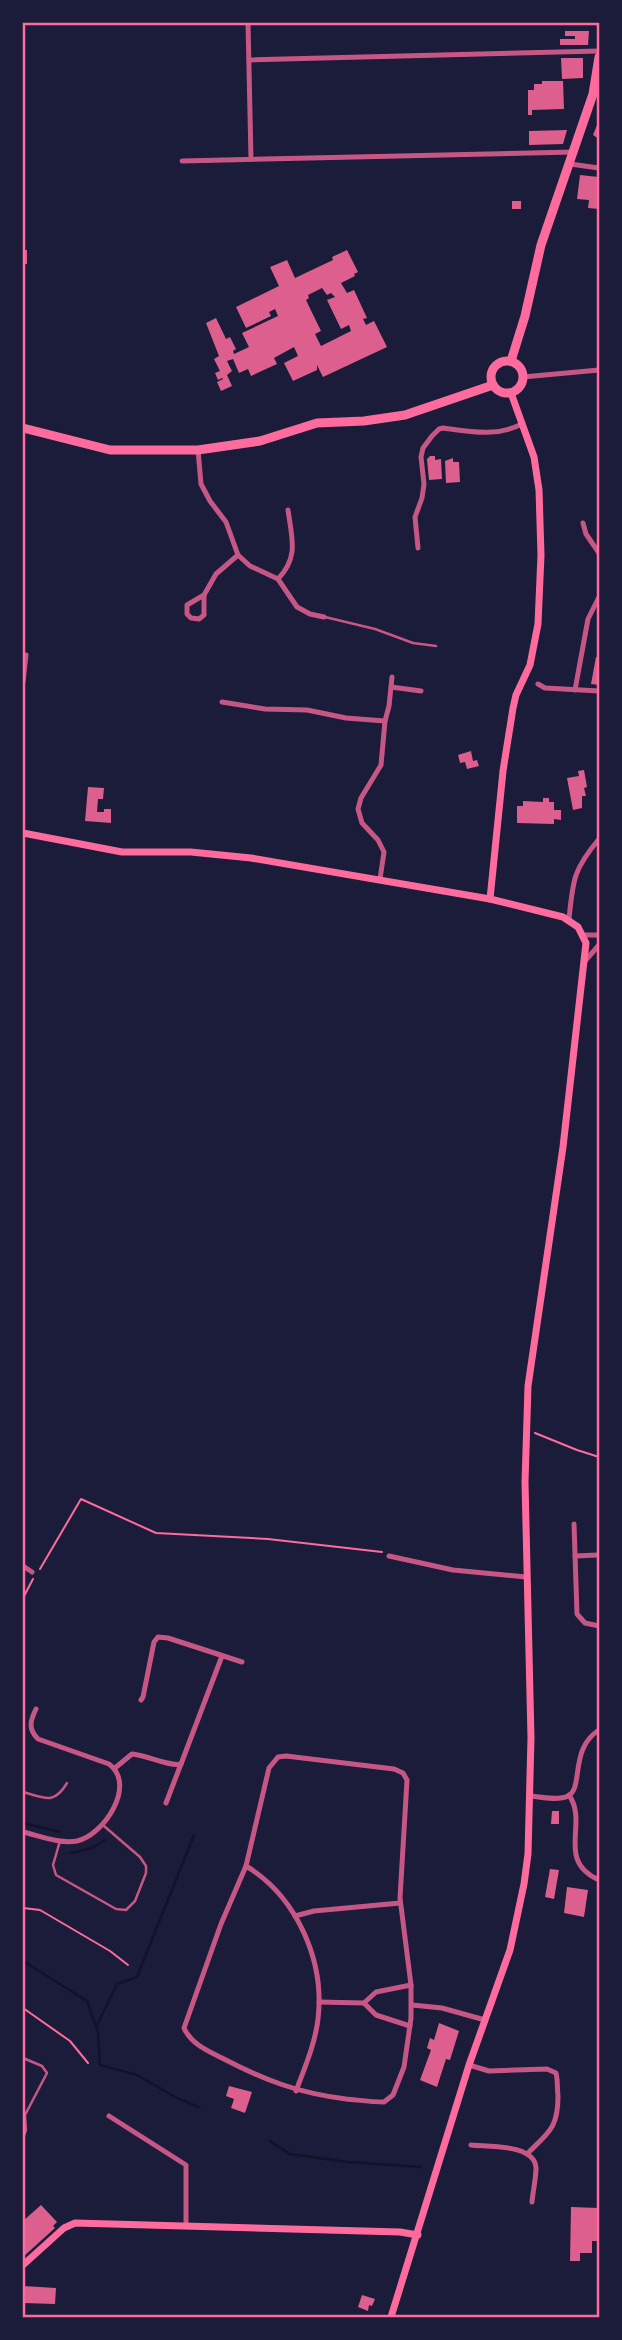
<svg xmlns="http://www.w3.org/2000/svg" width="622" height="2340" font-family="Lora,serif">
<style>
.lines{fill:none;stroke-linecap:round;stroke-linejoin:round}
.stream{stroke:#12122b;stroke-width:2.5}
.building{fill:#dd5f8e;fill-rule:evenodd}
.path{stroke:#ff6b9d;stroke-width:2}
.service{stroke:#c65784;stroke-width:2.5}
.minor{stroke:#c65784;stroke-width:5}
.secondary{stroke:#ff6b9d;stroke-width:7}
.trunk{stroke:#ff6b9d;stroke-width:9}
.neatline{fill:none;stroke:#ff6b9d;stroke-width:2.5}
</style>
<rect width="100%" height="100%" fill="#1b1b3a"/>
<g class="lines">
<g class="stream">
<path d="M23 1823 60 1832"/>
<path d="M71 1853 92 1848 105 1840"/>
<path d="M23 1961 87 2001 98 2032 100 2065 137 2075 177 2098 199 2107"/>
<path d="M97 2025 117 1984 137 1977 194 1835"/>
<path d="M270 2141 290 2154 347 2162 421 2167"/>
</g>
</g>
<g class="building">
<path d="M565 31H589L588 45H560V39H575V36H565Z"/>
<path d="M561 58H583V78L562 79Z"/>
<path d="M542 81H563L564 109 532 110V115H528V90H534V84H542Z"/>
<path d="M597 125 599 126V139L593 135Z"/>
<path d="M567 130 563 144 529 145V131Z"/>
<path d="M580 175 599 177V209L588 208 589 200 577 199Z"/>
<rect x="512" y="201" width="9" height="8"/>
<rect x="23" y="250" width="4" height="14"/>
<path d="M347 250 358 272 354 274 355 276 341 283 347 293 354 290 367 318 363 319 366 325 374 321 387 347 323 377 317 365V370L293 381 284 363 298 356 294 347 274 358 277 364 251 376 248 369 239 373 233 359 227 361 232 371 227 375 232 386 221 391 217 382 223 379 222 378 218 380 215 373 220 371 214 359 219 356 206 323 216 318 226 339 230 337 236 349 233 351 234 354 249 347 242 333 278 316 275 309 269 312 271 316 246 328 236 307 279 286 270 267 287 260 295 278 333 260 332 257ZM322 288 327 295 331 293 335 297 327 300 341 329 349 325 351 331 321 346 315 334 321 331 306 300 309 298 308 295Z"/>
<path d="M430 456H435V460L441 459 442 479 429 480 427 459Z"/>
<path d="M453 458V462H459L460 482 446 483 445 461Z"/>
<path d="M596 657H599V685L591 684Z"/>
<path d="M471 751 473 761 477 760 479 766 467 769 465 762 460 763 458 755Z"/>
<path d="M584 770 587 787 584 788 586 796H582V808L573 810 567 778 579 776 578 771Z"/>
<path d="M88 787 104 788 103 799H98L97 812H104V809H111V823L85 821Z"/>
<path d="M543 798H549V802H554V810H561V820L554 819V824L517 823V806H523V801L543 802Z"/>
<path d="M552 1811H559V1824H551Z"/>
<path d="M550 1869 559 1870 554 1899 545 1897Z"/>
<path d="M567 1887 588 1890 584 1917 564 1913Z"/>
<path d="M439 2023 459 2031 450 2060 446 2059 437 2087 420 2080 431 2050 427 2048 430 2038 434 2040Z"/>
<path d="M229 2086 252 2092 245 2113 231 2108 234 2099 226 2096Z"/>
<path d="M41 2205 57 2222 53 2226 55 2228 23 2257V2221Z"/>
<path d="M571 2207 599 2208V2241H592V2253H580V2261H570Z"/>
<path d="M23 2286 56 2288 55 2304 23 2303Z"/>
<path d="M362 2295 375 2299 372 2306 369 2305 368 2311 358 2307Z"/>
</g>
<g class="lines">
<g class="path">
<path d="M535 1433 577 1450 599 1457"/>
<path d="M40 1569 81 1499 156 1533 268 1539 382 1552"/>
<path d="M23 1598 33 1579"/>
<path d="M23 1908 40 1910 110 1951 128 1965"/>
<path d="M23 2008 70 2041 88 2063"/>
</g>
<g class="service">
<path d="M325 617 375 629 413 643 436 646"/>
<path d="M23 1792C45 1798 54 1805 67 1783"/>
<path d="M60 1841 53 1865 56 1875 116 1909 126 1910 135 1901 146 1873V1866L140 1857 104 1826"/>
<path d="M23 2058 42 2066 47 2073 25 2115 26 2130 23 2138"/>
</g>
<g class="minor">
<path d="M248 23 251 159"/>
<path d="M249 60 599 51"/>
<path d="M182 161 574 152"/>
<path d="M570 164 599 168"/>
<path d="M523 377 599 370"/>
<path d="M198 450 201 484 210 501 226 522 238 555 250 566 278 579 297 607 310 614 324 617"/>
<path d="M583 523 586 534 599 553"/>
<path d="M418 548 415 517 422 498 424 484 421 457 423 448 432 436 439 429 443 428C472 432 496 437 522 424"/>
<path d="M278 579C299 557 292 539 288 510"/>
<path d="M204 595V615L199 619 191 618 187 614V605Z"/>
<path d="M204 595 216 574 238 555"/>
<path d="M23 682 26 655"/>
<path d="M538 684 545 688 599 691"/>
<path d="M391 687 421 691"/>
<path d="M575 690 588 619 599 597"/>
<path d="M222 702 265 709 307 710 346 718 385 721"/>
<path d="M380 879 384 852 378 840 362 823 358 809 361 798 381 765 385 721 389 706 392 677"/>
<path d="M569 919C573 880 573 870 599 839"/>
<path d="M583 935H599"/>
<path d="M585 961 599 945"/>
<path d="M574 1524 577 1614 585 1623 599 1626"/>
<path d="M389 1556 453 1570 526 1577"/>
<path d="M575 1556 598 1555"/>
<path d="M23 1566 32 1572"/>
<path d="M141 1700 143 1697 154 1642 158 1637 168 1638 242 1662"/>
<path d="M286 1756 394 1769 403 1773 407 1780 400 1898 411 1985V2018L404 2067 393 2095 384 2102C371 2102 358 2100 346 2099 298 2093 264 2080 222 2058 208 2051 191 2044 184 2028L221 1924 246 1866 269 1768 278 1757Z"/>
<path d="M115 1768 132 1754C146 1755 170 1767 181 1764L222 1656"/>
<path d="M569 1795C589 1824 555 1860 599 1880"/>
<path d="M530 1796C540 1797 558 1801 568 1796 584 1788 569 1749 599 1730"/>
<path d="M166 1803 181 1764"/>
<path d="M23 1832C40 1836 59 1844 77 1841 104 1835 137 1785 109 1764L38 1739C28 1729 30 1721 36 1709"/>
<path d="M246 1866C296 1896 325 1960 318 2019 315 2044 305 2067 296 2091"/>
<path d="M295 1916 314 1911 400 1903"/>
<path d="M319 2002 364 2003 376 1992 411 1985"/>
<path d="M364 2003 376 2015 410 2026"/>
<path d="M412 2005 442 2008 485 2020"/>
<path d="M469 2065 489 2071 547 2069 556 2073C558 2081 557 2088 558 2096 558 2128 549 2132 528 2153"/>
<path d="M109 2116 186 2165V2226"/>
<path d="M471 2145C489 2147 535 2144 536 2168 536 2178 533 2191 532 2202"/>
</g>
<g class="secondary">
<path d="M23 833 122 852H191L251 858 490 899 563 917 578 927 586 943 563 1147 528 1386 525 1482 531 1738 528 1854 524 1884 510 1950 469 2065 391 2317"/>
<path d="M490 899 503 771 513 708 516 695 530 665 538 624 541 555 539 490 534 457 511 393"/>
<path d="M23 2265 64 2228 75 2223 400 2232 418 2235"/>
</g>
<g class="trunk">
<circle cx="507" cy="377" r="16"/>
<path d="M511 361 525 316 541 245 593 94 599 57"/>
<path d="M23 428 110 450H198L260 441 317 423 364 421 405 415 493 385"/>
</g>
</g>
<rect width="622" height="2340" fill="none" stroke="#1b1b3a" stroke-width="49"/>
<rect x="24" y="24" width="574" height="2292" class="neatline"/>
</svg>
